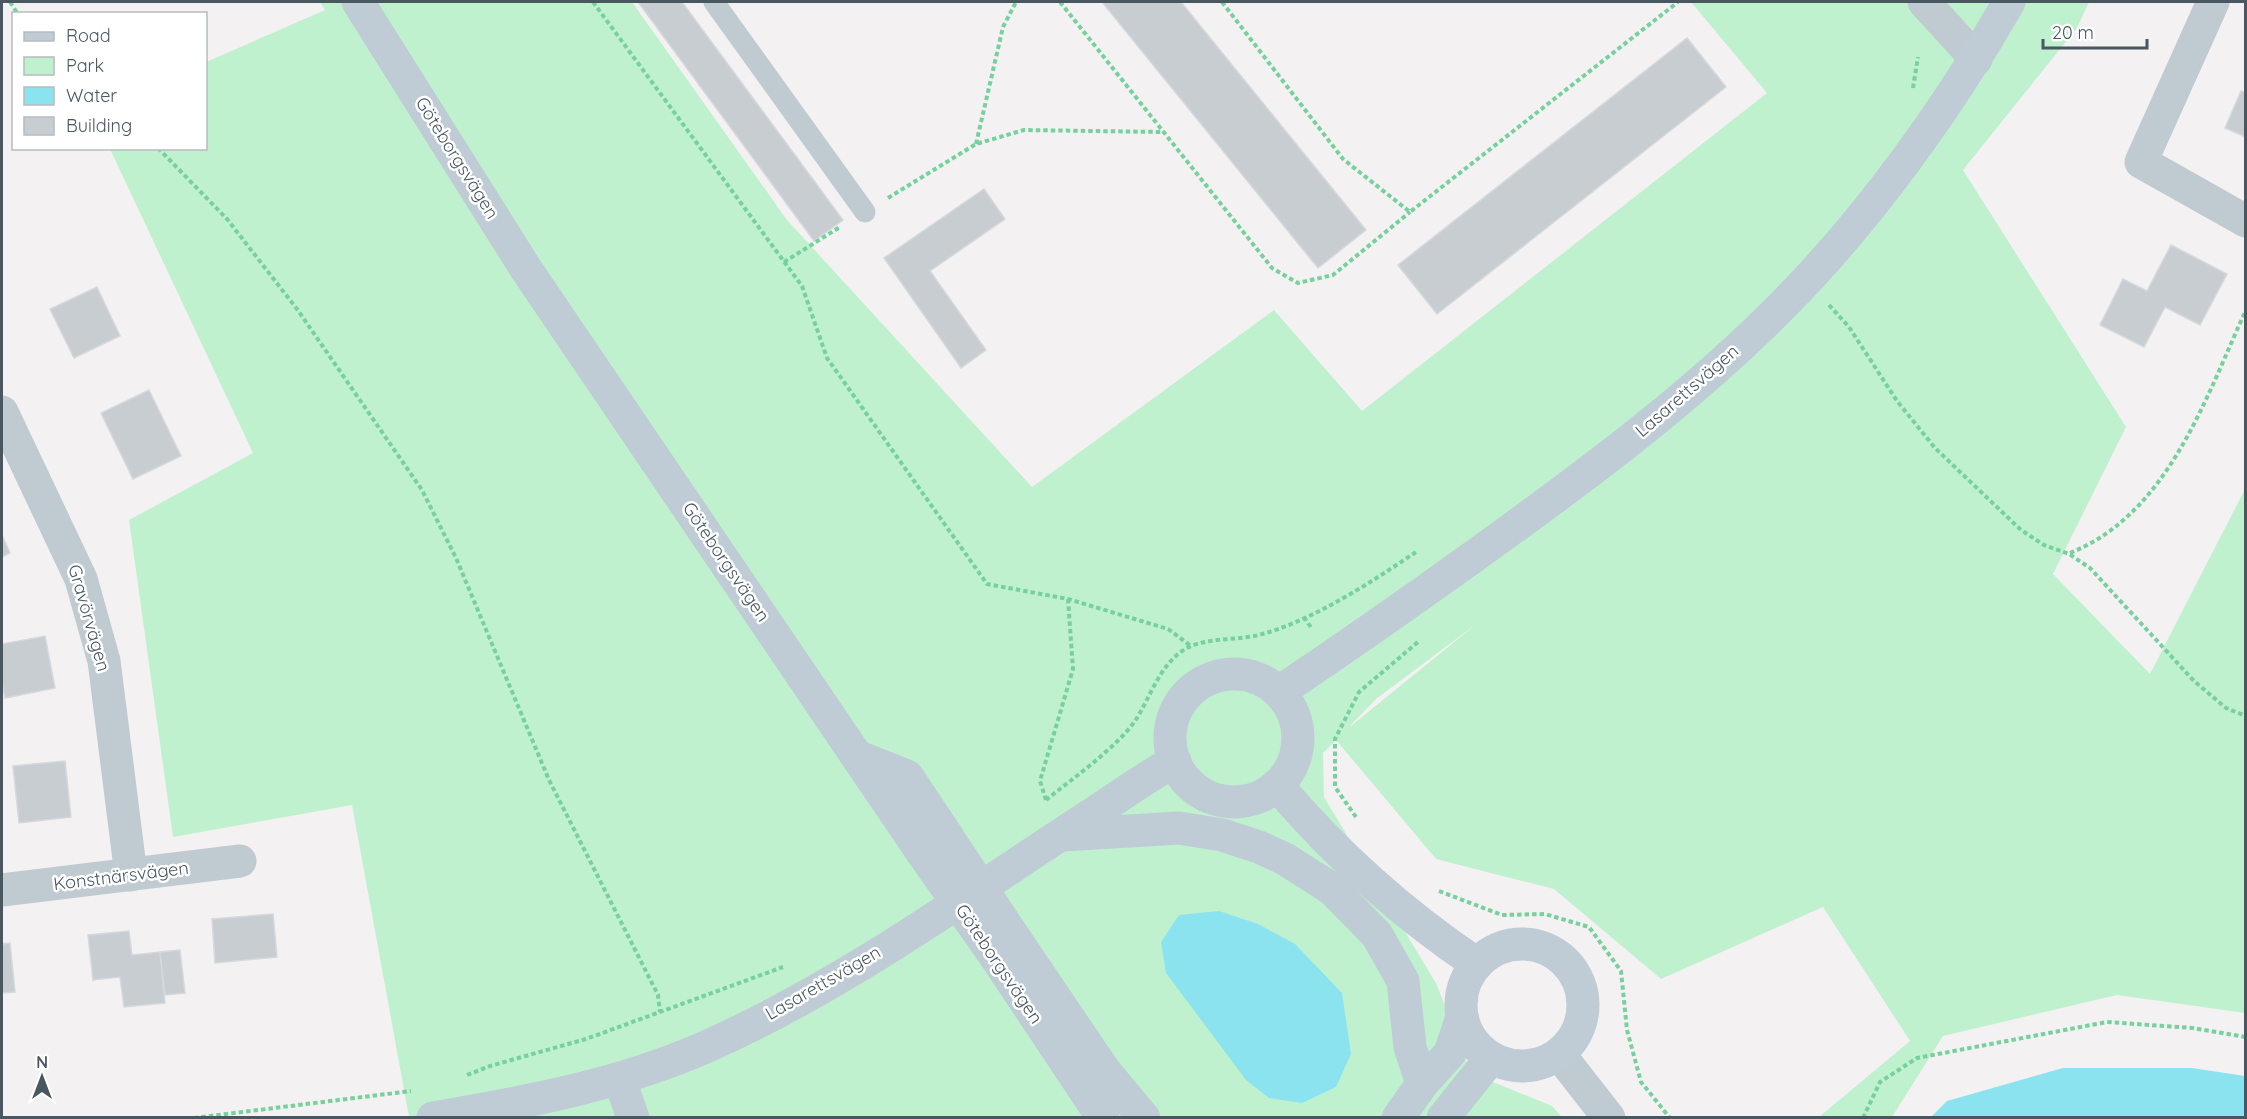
<svg xmlns="http://www.w3.org/2000/svg" width="2247" height="1119" font-family="Quicksand,sans-serif">
<style>
.green{fill:#c0f1cf;fill-rule:evenodd}
.water{fill:#8be3f0}
.building{fill:#c8cdd1;stroke:#d5d8dd;stroke-width:1.5}
.lines{fill:none;stroke-linecap:round;stroke-linejoin:round}
.path{stroke:#76d19d;stroke-width:4;stroke-dasharray:4.5 3;stroke-linecap:butt}
.lane{stroke:#bfcad1;stroke-width:21}
.street{stroke:#bfcad1;stroke-width:33}
.secondary{stroke:#bfcbd5;stroke-width:33}
.secondary-bridge{stroke:#bfcbd5;stroke-width:33}
.labels{text-anchor:middle;stroke-width:5;stroke-linejoin:round;paint-order:stroke}
.street-label{font-size:18px;fill:#485760;stroke:#fff}
</style>
<rect width="100%" height="100%" fill="#f4f1f2"/>
<path class="green" d="M320 2H632L787 220 1032 487 1274 310 1362 411 1767 93 1691 2H2089L2077 28 1963 170 2126 427 2053 574 2150 674 2245 489V1013L2117 995 1943 1036 1892 1117H1819L1910 1041 1823 907 1661 979 1554 889 1436 859 1336 740 1323 753 1324 797 1436 983 1471 1073 1552 1106 1562 1117H409L352 805 173 837 129 520 253 453 110 149 206 148V62L325 10ZM1475 625 1351 726H1350L1376 699Z"/>
<g class="water">
<path d="M1219 911 1258 924 1295 944 1342 993 1351 1054 1336 1087 1302 1103 1269 1098 1246 1080 1166 973 1161 942 1179 915Z"/>
<path d="M2063 1068H2192L2245 1076V1117H1931L1947 1101Z"/>
</g>
<g class="building">
<path d="M638 2H682L843 220 814 241Z"/>
<path d="M1102 2H1181L1366 230 1318 268Z"/>
<path d="M1687 38 1726 87 1437 314 1398 265Z"/>
<path d="M2241 91 2246 93V137L2225 128Z"/>
<path d="M984 189 1005 219 930 271 986 350 961 368 884 258Z"/>
<path d="M2171 245 2227 274 2200 325 2165 307 2144 347 2100 325 2123 279 2147 291Z"/>
<path d="M97 287 120 336 74 358 50 309Z"/>
<path d="M149 390 181 456 133 479 101 413Z"/>
<path d="M2 535 10 553 2 557Z"/>
<path d="M45 636 55 688 5 698 2 681V644Z"/>
<path d="M65 761 71 817 19 823 13 766Z"/>
<path d="M273 914 277 957 215 963 212 919Z"/>
<path d="M129 931 132 955 160 952 165 1003 124 1007 120 977 93 980 88 935Z"/>
<path d="M10 943 15 992 2 993V944Z"/>
<path d="M180 950 185 993 165 995 160 952Z"/>
</g>
<g class="lines">
<g class="path">
<path d="M10 2 18 14"/>
<path d="M593 2 802 286 827 358 987 584 1068 599 1168 629 1191 646"/>
<path d="M1060 2 1272 268 1298 283 1333 275 1410 212"/>
<path d="M1222 2 1343 159 1410 212 1678 2"/>
<path d="M1913 88 1918 57"/>
<path d="M976 144 1003 27 1016 2"/>
<path d="M158 148 227 219 297 309 422 490 456 558 549 780 658 995 660 1012"/>
<path d="M888 198 976 144 1024 130 1163 132"/>
<path d="M784 262 840 227"/>
<path d="M1829 305 1849 327 1897 401 1935 448 2021 530 2044 545 2069 554 2090 568 2194 681 2226 708 2246 716"/>
<path d="M2070 553C2168 514 2205 399 2246 310"/>
<path d="M1304 617 1312 629"/>
<path d="M1046 800C1072 779 1116 748 1135 721 1151 697 1161 659 1191 646 1211 638 1238 640 1259 635 1312 621 1370 583 1416 552"/>
<path d="M1046 800 1040 781 1073 669 1068 599"/>
<path d="M1356 817 1335 787V739L1359 692 1418 642"/>
<path d="M1439 891 1502 915 1545 914 1589 927 1621 971 1627 1030 1641 1082 1670 1118"/>
<path d="M467 1075 490 1066 586 1039 783 967"/>
<path d="M194 1118 411 1091"/>
<path d="M1863 1118 1880 1082 1917 1058 2107 1022 2193 1028 2246 1037"/>
</g>
<path class="lane" d="M714 2 865 212"/>
<g class="street">
<path d="M1924 2 1976 59"/>
<path d="M2213 2 2141 162 2246 221"/>
<path d="M2 412 81 579 104 661 131 875"/>
<path d="M2 890 240 861"/>
<path d="M1559 1054 1609 1118"/>
</g>
<g class="secondary">
<path d="M358 2 526 269 921 851"/>
<circle cx="1234" cy="738" r="64"/>
<path d="M1279 692C1358 639 1436 584 1513 528 1608 459 1701 388 1784 304 1870 217 1949 107 2009 2"/>
<path d="M859 757 907 776 947 836"/>
<path d="M1277 785C1336 855 1401 913 1477 964"/>
<path d="M1062 835 1179 828 1222 835 1259 847 1285 859 1332 889 1377 935 1403 981 1410 1047 1422 1084"/>
<path d="M1016 940 1104 1070 1144 1118"/>
<circle cx="1522" cy="1005" r="61"/>
<path d="M995 956 1103 1118"/>
<path d="M620 1080 633 1118"/>
<path d="M433 1118C527 1102 620 1085 708 1046 840 987 959 901 1080 822 1112 802 1142 779 1175 761"/>
<path d="M1398 1118 1422 1084 1450 1053 1462 1017"/>
<path d="M1443 1118 1491 1058"/>
</g>
<g class="secondary-bridge">
<path d="M947 836 1016 940"/>
<path d="M921 851 995 956"/>
</g>
</g>
<g class="labels">
<g class="street-label">
<text transform="translate(457 158) rotate(58)" y="6">Göteborgsvägen</text>
<text transform="translate(1687 391) rotate(-41)" y="6">Lasarettsvägen</text>
<text transform="translate(726 562) rotate(56)" y="6">Göteborgsvägen</text>
<text transform="translate(89 618) rotate(74)" y="6">Gravörvägen</text>
<text transform="translate(121 876) rotate(-7)" y="6">Konstnärsvägen</text>
<text transform="translate(999 964) rotate(56)" y="6">Göteborgsvägen</text>
<text transform="translate(823 983) rotate(-30)" y="6">Lasarettsvägen</text>
</g>
</g>
<rect width="2247" height="1119" fill="none" stroke="#485760" stroke-width="6"/>
<rect x="12" y="12" width="195" height="138" fill="#ffffff" stroke="#b6bcbf" stroke-width="1.5"/>
<rect x="24" y="32" width="30" height="9" fill="#bfcbd5" stroke="#b6bcbf" stroke-width="1.5"/>
<text x="66" y="42" font-size="18" fill="#485760">Road</text>
<rect x="24" y="57" width="30" height="18" fill="#c0f1cf" stroke="#b6bcbf" stroke-width="1.5"/>
<text x="66" y="72" font-size="18" fill="#485760">Park</text>
<rect x="24" y="87" width="30" height="18" fill="#8be3f0" stroke="#b6bcbf" stroke-width="1.5"/>
<text x="66" y="102" font-size="18" fill="#485760">Water</text>
<rect x="24" y="117" width="30" height="18" fill="#c8cdd1" stroke="#b6bcbf" stroke-width="1.5"/>
<text x="66" y="132" font-size="18" fill="#485760">Building</text>
<g transform="translate(42 1077)" stroke="#ffffff" stroke-width="4.5" paint-order="stroke">
<path d="M0-4.5L10 22L0 15L-10 22Z" fill="#485760"/>
<text y="-9" font-size="16" font-weight="bold" text-anchor="middle" fill="#485760">N</text>
</g>
<path d="M2043 39v9h104v-9" fill="none" stroke="#485760" stroke-width="3"/>
<text x="2052" y="39" font-size="18" fill="#485760" stroke="#ffffff" stroke-width="4.5" paint-order="stroke">20 m</text>
</svg>
